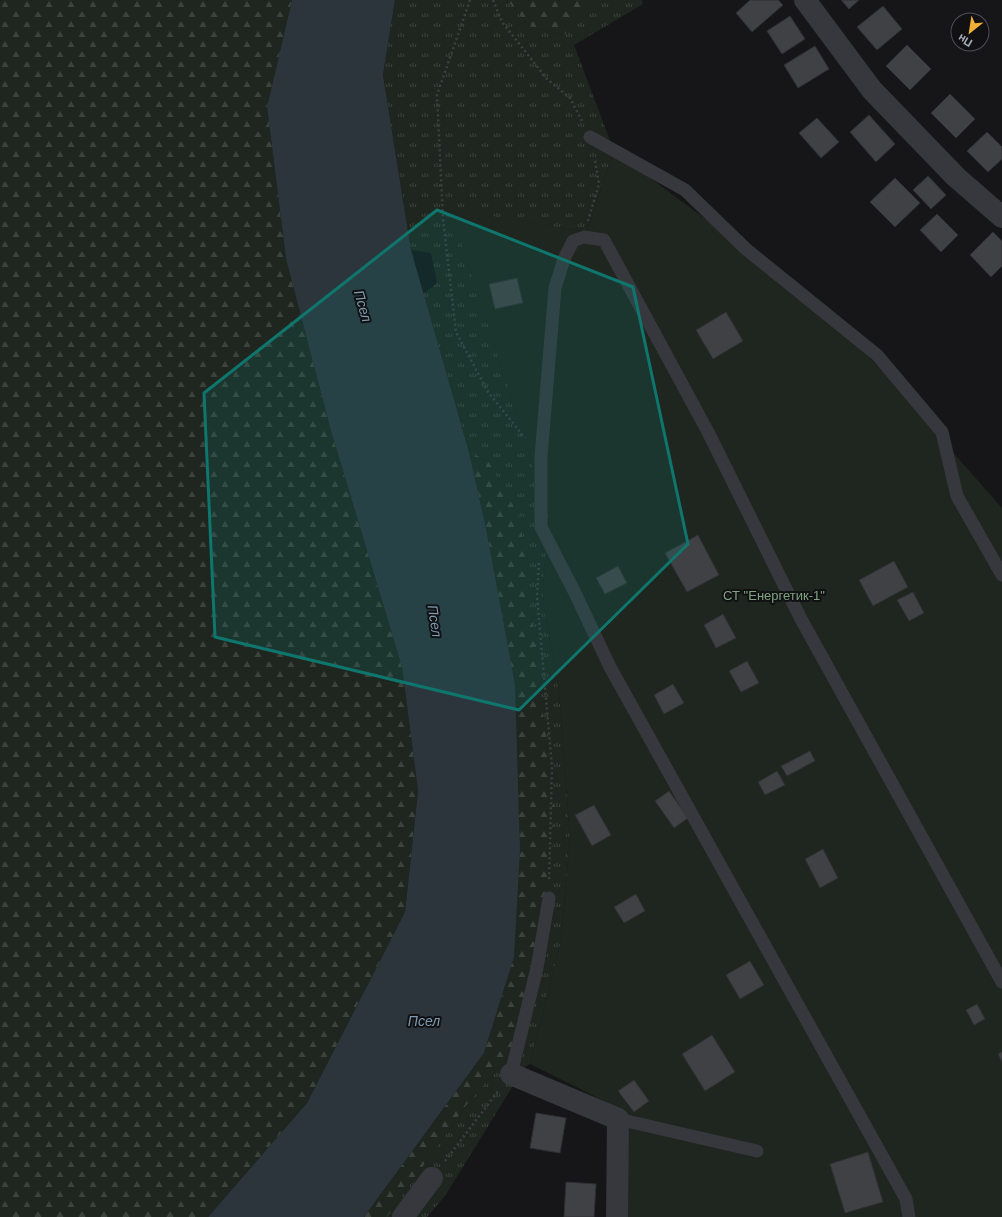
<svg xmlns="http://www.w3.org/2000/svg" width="1002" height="1217" font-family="Helvetica,sans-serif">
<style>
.grass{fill:url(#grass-tufts)}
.forest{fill:url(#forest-firs)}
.garden{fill:#1e261f}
.water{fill:#2c353c}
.building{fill:#404145;stroke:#303034}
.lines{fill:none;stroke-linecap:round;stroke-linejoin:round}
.path{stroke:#3d3f44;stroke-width:2.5;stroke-dasharray:2 3;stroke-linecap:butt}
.lane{stroke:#37383d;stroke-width:13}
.street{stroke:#37383d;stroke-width:22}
.marked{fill:#0f766e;fill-opacity:0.2;stroke:#0f766e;stroke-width:3;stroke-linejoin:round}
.labels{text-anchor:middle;stroke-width:4;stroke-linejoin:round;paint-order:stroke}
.park-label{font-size:13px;fill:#7fa381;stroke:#111113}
.water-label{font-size:14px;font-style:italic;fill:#7f9bb3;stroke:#111113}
</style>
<defs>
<pattern id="grass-tufts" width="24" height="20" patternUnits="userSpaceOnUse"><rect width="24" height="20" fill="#1e261f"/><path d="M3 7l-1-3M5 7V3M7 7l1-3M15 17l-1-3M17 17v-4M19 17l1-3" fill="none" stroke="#3c433d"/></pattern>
<pattern id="forest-firs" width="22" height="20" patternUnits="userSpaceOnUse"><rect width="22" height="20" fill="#1e261f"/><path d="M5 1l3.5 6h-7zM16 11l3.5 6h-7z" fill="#3c433d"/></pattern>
</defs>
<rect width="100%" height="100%" fill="#161618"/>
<path class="grass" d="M395 0H507L529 26 564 35 594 0H642L643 4 574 45 614 151 586 232 452 210 549 517 543 585 544 608 559 691 570 838 561 941 530 1064 526 1066 514 1084 445 1196 427 1217H387L467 1104 508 1056 488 461 469 452 423 294 437 283 431 253 411 250 383 75Z"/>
<g class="forest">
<path d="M0 0H292L267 107 286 259 331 431 402 667 418 791 405 912 307 1103 208 1217H0Z"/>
<path d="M507 0H594L564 35 529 26Z"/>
<path d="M469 452 488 461 520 518 554 806 550 922 508 1056 467 1104 387 1217H364L484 1053 514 957 520 850 515 685 486 528Z"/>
</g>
<path class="garden" d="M614 151 828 310 1002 508V1217H623L622 1110 530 1064 561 941 570 838 559 691 544 608 543 585 549 517 451 209 586 232Z"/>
<path class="water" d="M292 0H395L383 75 411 250 469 452 486 528 515 685 520 850 514 957 484 1053 364 1217H208L307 1103 405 912 418 791 402 667 331 431 286 259 267 107Z"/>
<g class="building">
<path d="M750 0H778L783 5 752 32 736 13Z"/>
<path d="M841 0H859L849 9Z"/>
<path d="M883 6 902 29 877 50 857 27Z"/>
<path d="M790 16 805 39 782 54 767 31Z"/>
<path d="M907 45 931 69 910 90 886 66Z"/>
<path d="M815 46 829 69 798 88 784 65Z"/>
<path d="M950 94 975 119 956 138 931 113Z"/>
<path d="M869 115 895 144 876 162 850 132Z"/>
<path d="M817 118 839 142 821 158 799 133Z"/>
<path d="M987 132 1002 147V159L988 172 967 151Z"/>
<path d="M928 176 946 195 931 209 913 190Z"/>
<path d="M895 178 920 203 895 227 870 202Z"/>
<path d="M937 214 958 235 941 252 920 230Z"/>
<path d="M993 232 1002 241V266L991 277 970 255Z"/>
<path d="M517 278 523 303 495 309 489 284Z"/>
<path d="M726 312 743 341 713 359 696 330Z"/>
<path d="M698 535 719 575 687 592 665 553Z"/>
<path d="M894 561 908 587 873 606 859 580Z"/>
<path d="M618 566 627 583 605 594 596 578Z"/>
<path d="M913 592 924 613 909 621 897 600Z"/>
<path d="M723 614 736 638 716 648 704 625Z"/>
<path d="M747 661 759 683 741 692 729 671Z"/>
<path d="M673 684 684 703 664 714 654 695Z"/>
<path d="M810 751 815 761 787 776 781 766Z"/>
<path d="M777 771 785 785 765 795 758 782Z"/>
<path d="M669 791 688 818 674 828 655 801Z"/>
<path d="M594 805 611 835 592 846 575 815Z"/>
<path d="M823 849 838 878 820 888 805 859Z"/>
<path d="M636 894 645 911 624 923 614 907Z"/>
<path d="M750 961 764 985 740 999 726 975Z"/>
<path d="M977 1004 985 1019 974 1025 966 1010Z"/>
<path d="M712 1035 735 1072 705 1091 682 1054Z"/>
<path d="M1002 1052V1062L998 1054Z"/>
<path d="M634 1080 649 1101 634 1112 618 1091Z"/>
<path d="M536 1113 566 1118 560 1153 530 1148Z"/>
<path d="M868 1152 883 1202 845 1213 830 1164Z"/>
<path d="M566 1182 596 1184 594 1217H564Z"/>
</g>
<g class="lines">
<g class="path">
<path d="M470 0 437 95 443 219 456 332 488 392 525 438"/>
<path d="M493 0 502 22 547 79 570 98 583 123"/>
<path d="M588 221 599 184 595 160"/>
<path d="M539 563 537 596 552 767 549 881"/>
<path d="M445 1161 499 1090"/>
</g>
<g class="lane">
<path d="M590 137 685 190 746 249 877 355 942 432 957 496 1002 575"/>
<path d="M511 1074 537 968 549 898"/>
<path d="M618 1119 757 1151"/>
<path d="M909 1217 906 1199 610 667 575 593 541 527V457L555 288 564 259 573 241 584 237 604 240 708 432 801 619 1002 982"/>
</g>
<g class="street">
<path d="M805 0 872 90 956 177 1002 217"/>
<path d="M511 1074 618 1119 617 1217"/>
<path d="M403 1217 432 1178"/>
</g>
</g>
<path class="marked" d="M437 210 633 287 688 544 519 710 215 637 204 393Z"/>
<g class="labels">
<g class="park-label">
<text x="774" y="600">СТ "Енергетик-1"</text>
</g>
<g class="water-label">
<text transform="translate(363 306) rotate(74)" y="5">Псел</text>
<text transform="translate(435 621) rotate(81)" y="5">Псел</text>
<text x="424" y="1026">Псел</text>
</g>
</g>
<g transform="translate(970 32) rotate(210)"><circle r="19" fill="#111113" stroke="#4d4f55"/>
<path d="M0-3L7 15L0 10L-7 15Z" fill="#f2b134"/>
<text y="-6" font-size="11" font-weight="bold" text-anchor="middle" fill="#a8adb8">Пн</text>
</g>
</svg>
